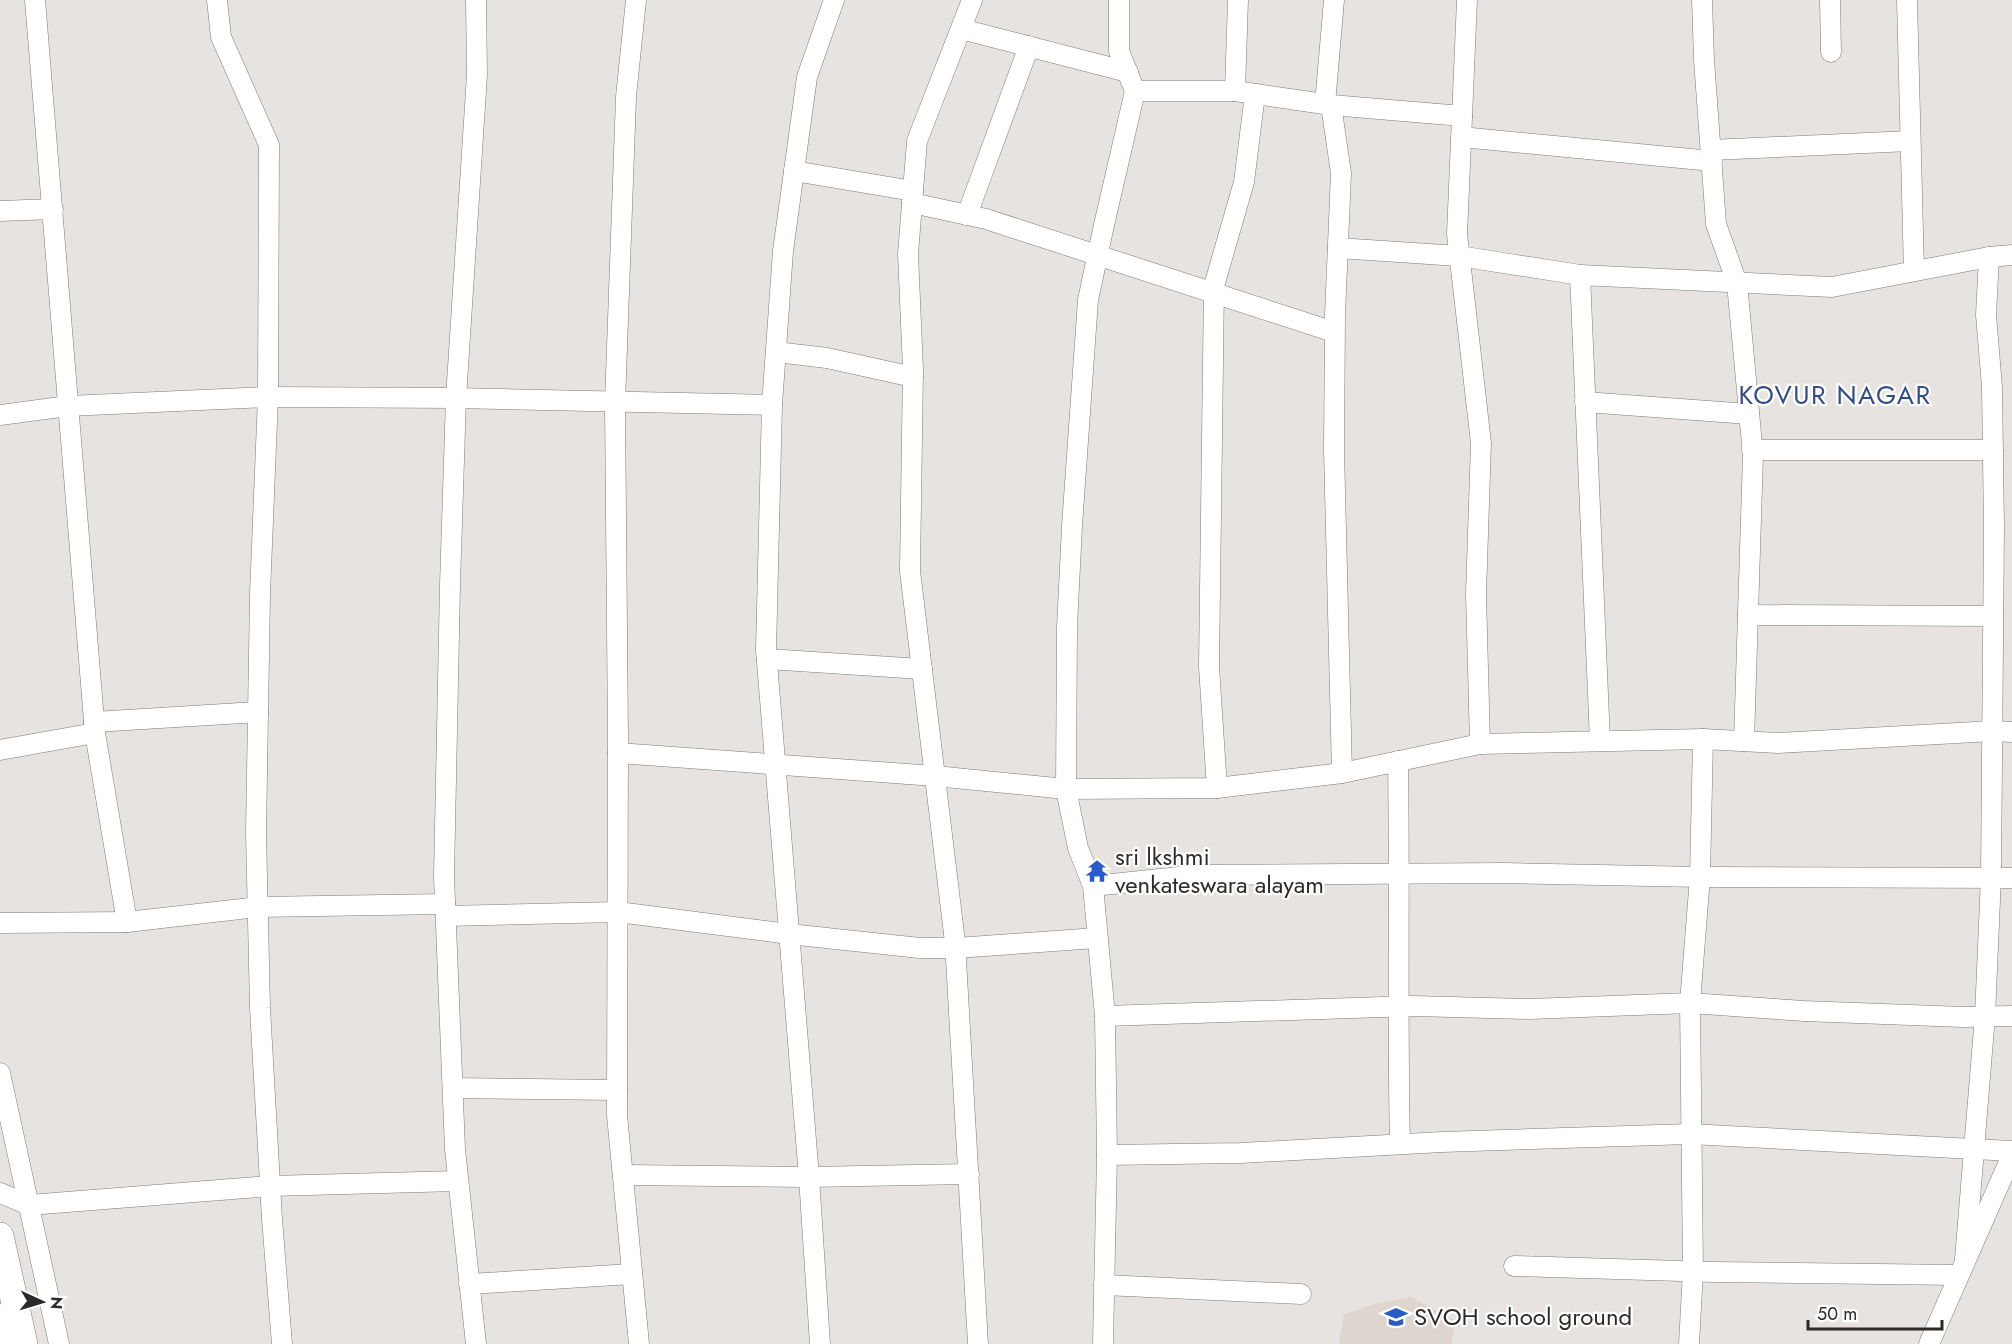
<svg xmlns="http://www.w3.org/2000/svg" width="2012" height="1344" font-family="Jost,sans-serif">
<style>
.built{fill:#ded5cf}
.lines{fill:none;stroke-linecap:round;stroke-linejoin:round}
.street-casing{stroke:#7e7b7a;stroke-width:21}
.secondary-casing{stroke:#7e7b7a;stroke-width:28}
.street{stroke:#fff;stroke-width:20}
.secondary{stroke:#fff;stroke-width:27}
.labels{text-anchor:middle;stroke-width:4.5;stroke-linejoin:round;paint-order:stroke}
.poi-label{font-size:24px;fill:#2c2b2a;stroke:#fff;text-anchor:start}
.neighbourhood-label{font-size:26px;letter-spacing:1.5px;fill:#314d86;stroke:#fff}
</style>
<rect width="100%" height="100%" fill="#e6e3e1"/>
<path class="built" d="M1411 1297 1456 1321 1451 1344H1339L1344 1314 1375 1304Z"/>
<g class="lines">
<g class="street-casing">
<g id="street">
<path d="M35 0 95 733 127 922 258 907 445 904"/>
<path d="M217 0 221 37 269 145 268 397 260 594 256 833 260 1008 272 1219 282 1344"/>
<path d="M636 0 626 97 615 403 618 740 617 1115 639 1344"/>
<path d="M972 0 917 141 908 254 913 369 910 571 955 942 978 1344"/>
<path d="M1467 0 1457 234 1481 443 1476 594 1480 744"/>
<path d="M1702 0 1704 60 1716 224 1737 283 1753 455 1744 741"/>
<path d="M1830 0 1831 52"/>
<path d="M1907 0 1914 271"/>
<path d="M961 29 1128 72"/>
<path d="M1135 91H1235L1238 0"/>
<path d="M1235 91 1331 105 1462 116"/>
<path d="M1325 104 1334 0"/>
<path d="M1331 105 1341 173 1335 315 1334 450 1342 773"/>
<path d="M1461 137 1712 161"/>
<path d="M1711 150 1910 141"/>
<path d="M794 171 913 191"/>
<path d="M912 203 986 219 1334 332"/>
<path d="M0 211 53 209"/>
<path d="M967 215 1029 46"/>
<path d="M1338 248 1459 256 1580 275"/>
<path d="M776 352 827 358 913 377"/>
<path d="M1585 402 1749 414"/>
<path d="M0 415 68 406 268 397 456 398 772 405"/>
<path d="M1752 450H1993"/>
<path d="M1748 615 1993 616"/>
<path d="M767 659 922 669"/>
<path d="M94 722 258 712"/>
<path d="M1600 741 1580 275 1832 287 1989 257 2012 255"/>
<path d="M0 750 95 733"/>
<path d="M618 753 935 776 1066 789 1217 788 1342 773 1480 744 1703 739 1778 743 1993 731 2012 732"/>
<path d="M1398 761C1400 889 1397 1017 1400 1144"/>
<path d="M1217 788 1209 667 1214 286 1244 182 1255 94"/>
<path d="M1093 886 1198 875 1505 873 1700 877 2012 878"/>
<path d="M446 916 618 912 789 934 920 948H956L1097 938"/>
<path d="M0 923 127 922"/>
<path d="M1105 1016 1413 1006 1530 1009 1690 1003 1804 1011 1963 1017 2012 1016"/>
<path d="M0 1073 59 1344"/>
<path d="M453 1088 617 1090"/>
<path d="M1107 1155 1241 1153 1442 1142 1690 1134 2012 1151"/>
<path d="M623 1175 809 1177 969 1174"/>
<path d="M0 1193 29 1205 270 1186 458 1181"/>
<path d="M1965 1259 1985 1016 1991 877 1994 527 1992 387 1986 315 1989 257"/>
<path d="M1514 1266 1714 1272 1958 1275"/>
<path d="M469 1284 632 1274"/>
<path d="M1104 1285 1301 1294"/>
<path d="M0 1314 7 1344"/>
<path d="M476 1344 455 1149 444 876 450 585 456 398 477 75 476 0"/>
<path d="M820 1344 809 1177 766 650 772 405 783 251 807 77 834 0"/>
<path d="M1103 1344 1107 1155 1105 1016 1093 886 1078 848 1066 789 1067 627 1072 526 1088 300 1104 225 1135 91 1119 51V0"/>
<path d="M1689 1344 1693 1271 1690 1003 1700 877 1703 739"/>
<path d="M1929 1344 2012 1155"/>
</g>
</g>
<g class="secondary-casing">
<path id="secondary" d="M0 1236 24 1344"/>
</g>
<use href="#street" class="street"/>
<use href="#secondary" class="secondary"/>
</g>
<defs>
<g id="temple-bare" transform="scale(1.8)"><path d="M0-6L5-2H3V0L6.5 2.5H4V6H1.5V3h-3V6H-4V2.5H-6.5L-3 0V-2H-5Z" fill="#285bc9" stroke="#fff" stroke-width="2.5" paint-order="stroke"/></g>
<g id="school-bare" transform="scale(1.8)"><path d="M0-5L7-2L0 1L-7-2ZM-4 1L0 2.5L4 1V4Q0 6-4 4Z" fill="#285bc9" stroke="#fff" stroke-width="2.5" paint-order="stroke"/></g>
</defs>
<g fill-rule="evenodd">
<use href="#temple-bare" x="1097" y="871"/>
<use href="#school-bare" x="1396" y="1317"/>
</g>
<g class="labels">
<g class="poi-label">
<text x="1115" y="865">sri lkshmi<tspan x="1115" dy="28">venkateswara alayam</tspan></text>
<text x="1414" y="1325">SVOH school ground</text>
</g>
<g class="neighbourhood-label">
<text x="1835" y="404">KOVUR NAGAR</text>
</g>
</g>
<g transform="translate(42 1302) rotate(94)" stroke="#ffffff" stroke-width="4.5" paint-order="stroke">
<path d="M0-4.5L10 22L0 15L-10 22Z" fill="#2c2b2a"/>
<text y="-9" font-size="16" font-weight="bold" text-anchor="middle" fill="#2c2b2a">N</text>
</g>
<path d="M1808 1320v9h134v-9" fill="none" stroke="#2c2b2a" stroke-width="3"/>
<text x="1817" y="1320" font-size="18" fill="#2c2b2a" stroke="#ffffff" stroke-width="4.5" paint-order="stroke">50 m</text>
</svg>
